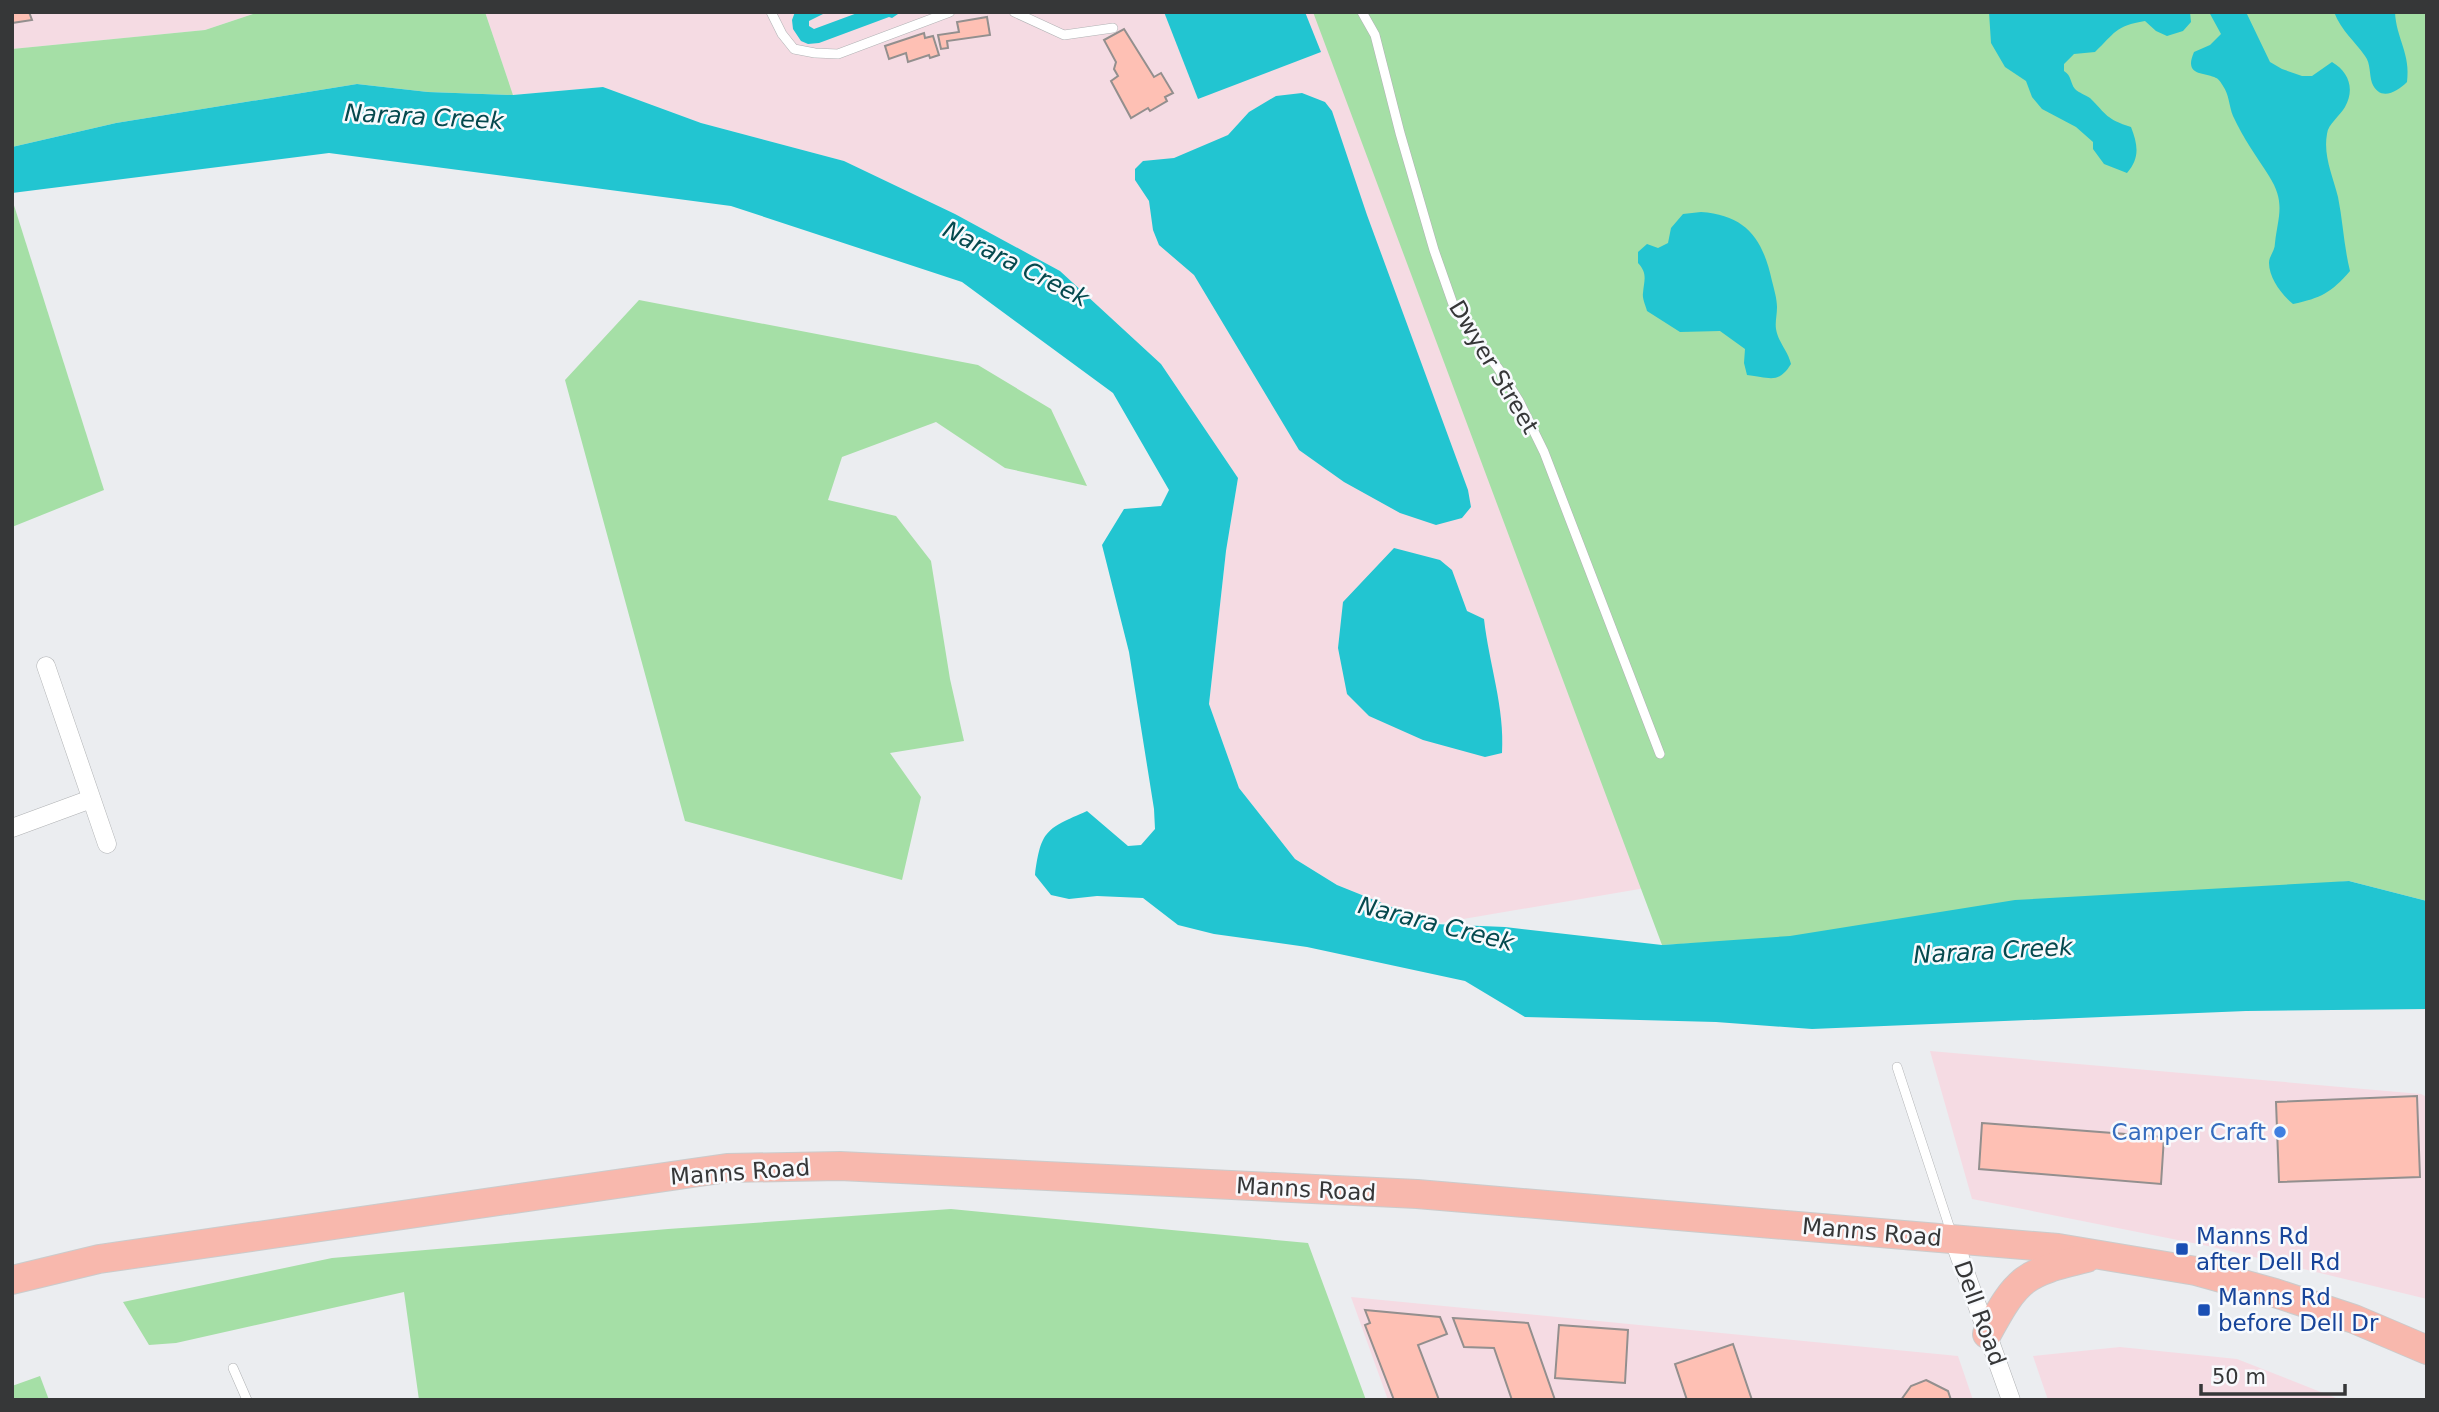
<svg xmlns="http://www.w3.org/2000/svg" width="2439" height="1412" font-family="'DejaVu Sans',sans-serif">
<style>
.industrial{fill:#f5dbe3}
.green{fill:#a5dfa6}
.water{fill:#22c5d1}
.building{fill:#fec0b4;stroke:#938f8e;stroke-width:2}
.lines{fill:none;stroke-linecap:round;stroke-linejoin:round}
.service-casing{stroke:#b0b2b4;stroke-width:10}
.minor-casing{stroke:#b0b2b4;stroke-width:19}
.primary-casing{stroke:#cbcbcb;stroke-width:30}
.service{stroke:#fff;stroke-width:9}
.minor{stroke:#fff;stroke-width:18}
.primary{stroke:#f8b8ad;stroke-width:28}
.shop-dot{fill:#3f7fe0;stroke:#f8fafd;stroke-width:2.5}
.transit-dot{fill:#1a4fb4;stroke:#f8fafd;stroke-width:2.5}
.labels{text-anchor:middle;stroke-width:5;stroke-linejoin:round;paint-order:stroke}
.street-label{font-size:23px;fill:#363738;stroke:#f8fafd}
.shop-label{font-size:23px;fill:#366cbe;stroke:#f8fafd;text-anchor:end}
.transit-label{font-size:23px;fill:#164399;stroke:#f8fafd;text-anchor:start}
.water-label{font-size:24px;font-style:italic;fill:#05494e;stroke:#f8fafd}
</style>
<rect width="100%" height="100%" fill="#ebedf0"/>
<g class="industrial">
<path d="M12 12H259L205 30 12 49Z"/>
<path d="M485 12H1354L1657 886 1434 924 1337 885 1295 859 1239 788 1209 704 1226 551 1238 478 1161 364 1060 271 955 214 844 161 701 123 603 87 513 95Z"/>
<path d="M1930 1051 2421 1094 2427 1097V1299L2213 1247 1972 1199Z"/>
<path d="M1351 1297 1958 1356 1973 1400H1388Z"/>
<path d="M2120 1347 2237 1359 2341 1400H2048L2033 1356Z"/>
</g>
<g class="green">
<path d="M259 12H485L513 95 428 92 357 84 116 123 12 147V49L205 30Z"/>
<path d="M1313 12H2427V901L2349 881 1787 938 1662 945Z"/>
<path d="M12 199 104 490 12 527Z"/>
<path d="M639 300 978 365 1051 409 1087 486 1005 468 936 422 842 457 828 500 896 516 931 561 950 679 964 741 890 753 921 797 902 880 685 821 565 380Z"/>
<path d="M951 1209 1308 1243 1366 1400H419L404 1292 176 1343 149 1345 123 1302 332 1258 668 1229Z"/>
<path d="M40 1376 49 1400H12V1386Z"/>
</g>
<g class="water">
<path d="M795 12H827L809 21V26L814 29 860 12H901L892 18 889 17 819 43 808 44 801 41 793 29 792 20Z"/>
<path d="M1164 12H1305L1321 52 1198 99Z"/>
<path d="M1989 12H2190L2191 22 2183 31 2167 36 2156 31 2145 21C2115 26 2115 33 2095 52L2074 54 2064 64V71C2072 76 2070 83 2075 89 2079 93 2086 95 2090 98 2107 115 2106 119 2131 127 2138 145 2140 158 2127 173L2104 164 2093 149V142L2076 127 2042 109 2032 97 2026 81 2005 67 1991 43Z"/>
<path d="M2209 12H2246L2270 62 2282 69 2302 76H2312L2332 62C2349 72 2355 89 2345 107 2340 116 2328 124 2327 134 2323 156 2333 176 2338 197 2343 222 2344 247 2350 271 2331 293 2321 298 2293 304 2282 295 2269 278 2269 263 2269 256 2275 251 2275 243 2278 216 2286 203 2269 176 2257 157 2243 138 2233 116 2229 106 2229 94 2223 86 2222 84 2218 78 2216 78 2205 72 2183 77 2194 52L2210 45 2221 34Z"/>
<path d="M2334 12H2395C2396 38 2411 54 2407 82 2397 92 2380 102 2372 83 2369 74 2371 64 2365 56 2354 40 2342 32 2334 12Z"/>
<path d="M357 84 428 92 513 95 603 87 701 123 844 161 955 214 1060 271 1161 364 1238 478 1226 551 1209 704 1239 788 1295 859 1337 885 1434 924 1505 927 1662 945 1790 936 2015 900 2349 881 2427 901V1009L2246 1011 1812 1029 1716 1022 1525 1017 1465 981 1307 947 1214 934 1178 925 1143 898 1097 896 1069 899 1051 895 1035 875C1041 830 1046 829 1087 811L1128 846 1141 845 1155 829 1154 809 1129 652 1102 545 1124 509 1161 506 1169 490 1113 393 962 282 731 206 329 153 12 193V147L116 123Z"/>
<path d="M1302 93 1325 102 1332 111 1367 215 1468 490 1471 507 1462 518 1436 525 1400 513 1344 482 1299 450 1194 275 1159 245 1153 230 1149 201 1135 180V169L1143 161 1174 158 1228 135 1249 112 1276 96Z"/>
<path d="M1701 212C1746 215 1763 239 1772 281 1774 289 1777 299 1777 307 1777 315 1775 322 1776 329 1778 342 1788 351 1791 364 1778 385 1769 377 1747 375L1744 363 1745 349 1720 331 1680 332 1647 311C1646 306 1642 299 1643 293 1644 280 1648 274 1638 263V252L1647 244 1658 248 1668 243 1671 228 1683 214Z"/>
<path d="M1394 548 1440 560 1452 570 1467 611 1484 619C1489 664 1505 708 1502 753L1485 757 1423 740 1369 716 1347 694 1338 648 1343 602Z"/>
</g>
<g class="building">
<path d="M12 12H29L32 20 12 23Z"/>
<path d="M987 17 990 35 947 41 948 48 941 49 938 35 959 32 957 22Z"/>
<path d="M1124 29 1154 77 1161 73 1173 93 1165 97 1167 101 1150 111 1148 108 1131 118 1111 81 1118 76 1114 69 1116 62 1104 40Z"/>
<path d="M924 33 925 38 933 36 939 55 930 58 929 55 908 62 906 53 889 59 885 46Z"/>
<path d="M2417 1096 2420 1177 2279 1182 2276 1102Z"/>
<path d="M1982 1123 2164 1137 2161 1184 1979 1169Z"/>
<path d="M1365 1310 1440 1317 1447 1334 1418 1345 1439 1400H1394L1365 1325 1370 1323Z"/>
<path d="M1453 1318 1528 1323 1555 1400H1512L1494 1348 1464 1347Z"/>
<path d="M1559 1325 1628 1330 1625 1383 1555 1378Z"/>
<path d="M1733 1344 1752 1400H1687L1675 1364Z"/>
<path d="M1926 1380 1948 1391 1951 1400H1901L1911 1386Z"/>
</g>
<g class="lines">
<g class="service-casing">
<g id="service">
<path d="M771 12 782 34 794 49 815 53 838 54 950 12"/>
<path d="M1014 12 1064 35 1113 28"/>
<path d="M1362 12 1375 35 1400 133 1434 250 1454 307 1468 329 1498 368 1519 401 1544 452 1660 754"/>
<path d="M1897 1067 1952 1235"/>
<path d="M233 1368 247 1400"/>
</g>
</g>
<g class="minor-casing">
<g id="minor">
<path d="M46 666 107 844"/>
<path d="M12 828 91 799"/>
<path d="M1953 1238 2011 1400"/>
</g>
</g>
<g class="primary-casing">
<g id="primary">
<path d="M12 1280 99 1259 727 1168 840 1166 1417 1194 2058 1248 2196 1271 2275 1293 2354 1319 2427 1350"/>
<path d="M1987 1334C2018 1277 2024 1273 2087 1258"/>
</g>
</g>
<use href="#service" class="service"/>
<use href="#minor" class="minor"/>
<use href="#primary" class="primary"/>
</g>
<circle class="shop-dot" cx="2280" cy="1132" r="7"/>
<g class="transit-dot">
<rect x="2175" y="1242" width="14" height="14" rx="3.5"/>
<rect x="2197" y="1303" width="14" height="14" rx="3.5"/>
</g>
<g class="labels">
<g class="street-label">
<text transform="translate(1494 367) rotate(59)" y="8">Dwyer Street</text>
<text transform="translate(740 1172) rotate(-4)" y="8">Manns Road</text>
<text transform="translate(1306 1189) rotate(3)" y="8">Manns Road</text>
<text transform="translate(1872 1232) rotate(5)" y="8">Manns Road</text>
<text transform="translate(1980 1313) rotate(70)" y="8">Dell Road</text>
</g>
<g class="shop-label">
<text x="2266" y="1140">Camper Craft</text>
</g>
<g class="transit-label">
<text x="2196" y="1244">Manns Rd<tspan x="2196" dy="26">after Dell Rd</tspan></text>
<text x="2218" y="1305">Manns Rd<tspan x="2218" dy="26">before Dell Dr</tspan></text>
</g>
<g class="water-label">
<text transform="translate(424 117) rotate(3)" y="8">Narara Creek</text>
<text transform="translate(1016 264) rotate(27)" y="8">Narara Creek</text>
<text transform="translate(1436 924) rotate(14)" y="8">Narara Creek</text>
<text transform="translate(1993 951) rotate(-3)" y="8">Narara Creek</text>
</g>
</g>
<rect width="2439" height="1412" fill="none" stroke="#363738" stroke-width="28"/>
<path d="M2201 1384v10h144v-10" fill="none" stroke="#363738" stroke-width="3.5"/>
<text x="2212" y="1384" font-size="21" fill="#363738" stroke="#f8fafd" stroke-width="5" paint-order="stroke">50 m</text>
</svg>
